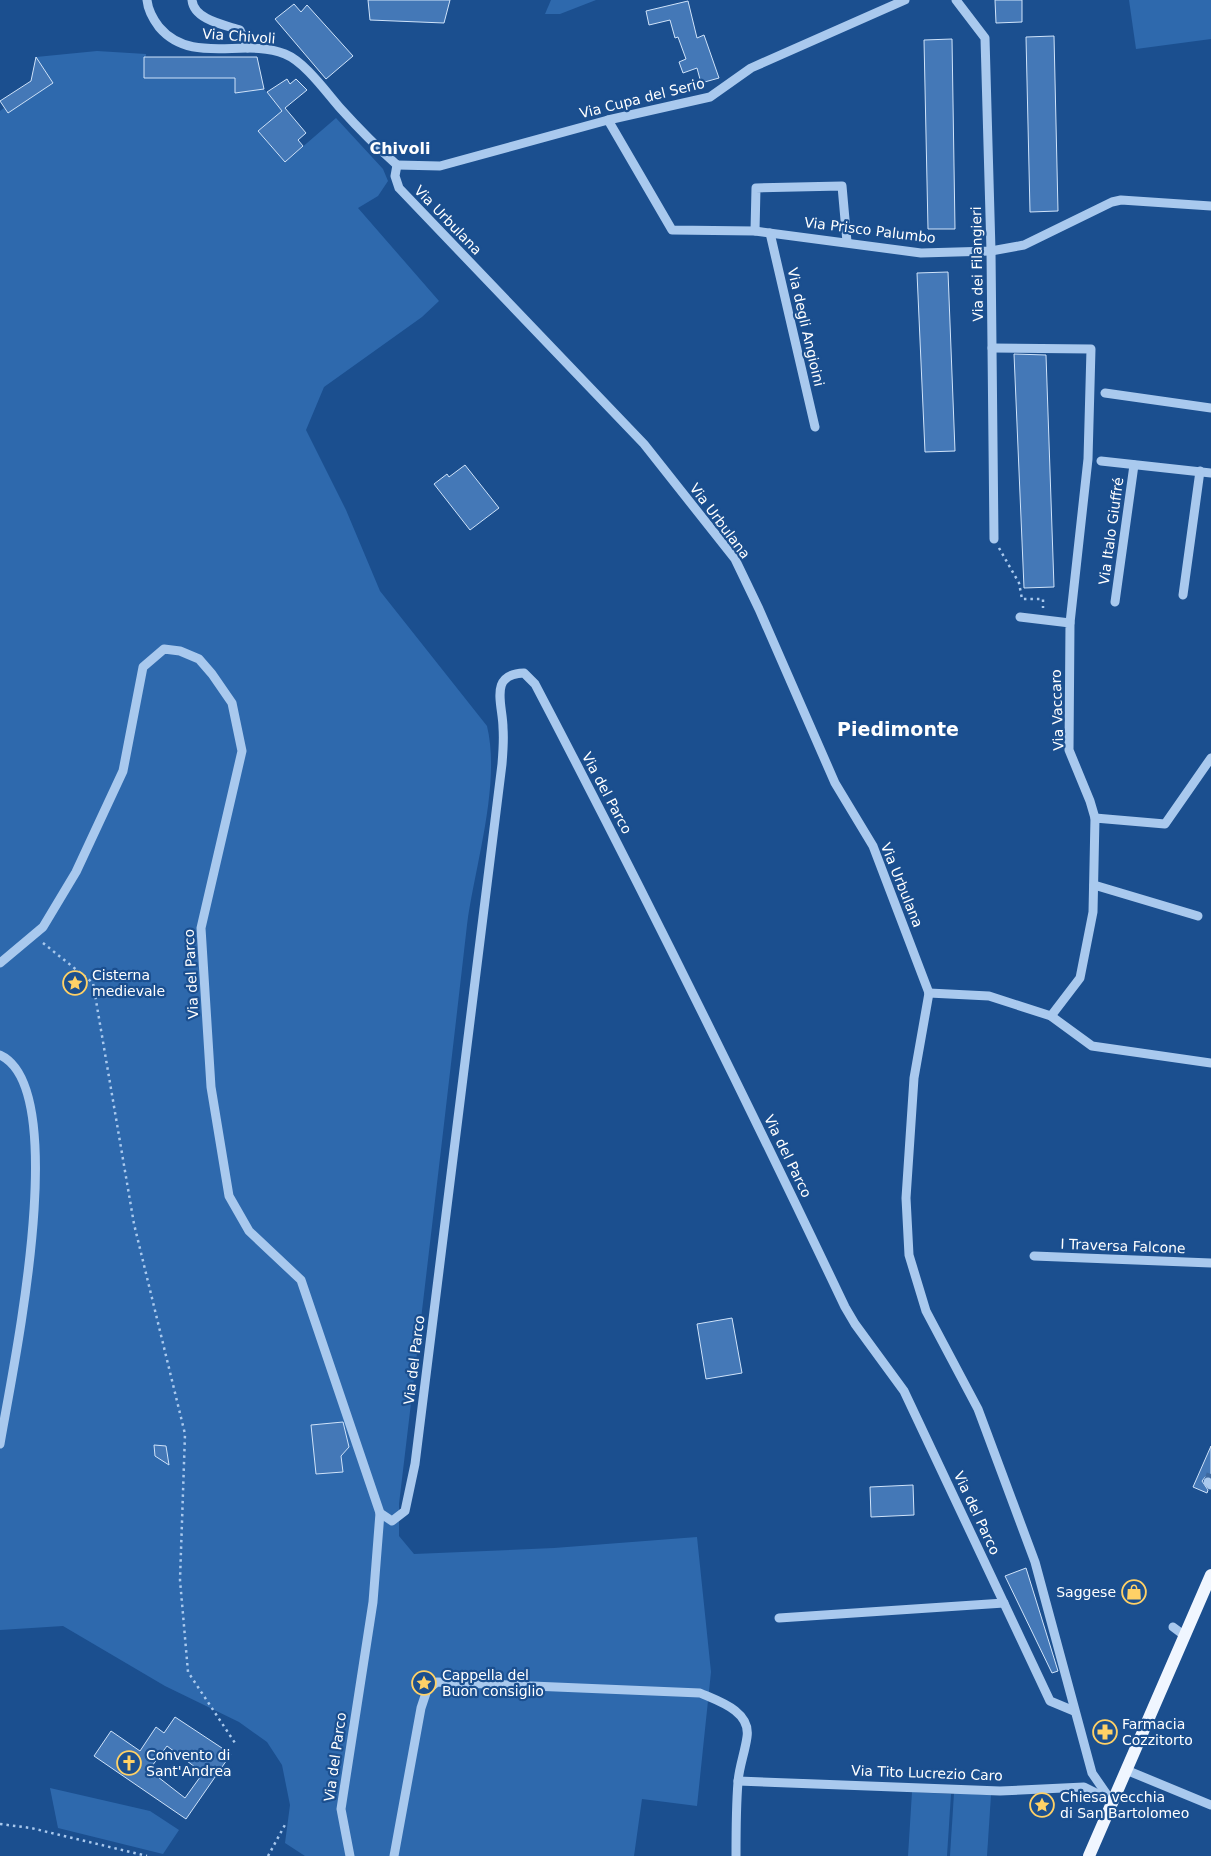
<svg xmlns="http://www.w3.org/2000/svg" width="1211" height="1856" font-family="'DejaVu Sans',sans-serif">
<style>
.green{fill:#2e69ad}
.building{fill:#4478b7;stroke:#cfe3fa;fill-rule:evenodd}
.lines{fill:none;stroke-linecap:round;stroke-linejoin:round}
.minor-tunnel{stroke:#3d69a0;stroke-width:9;stroke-dasharray:9 4.5;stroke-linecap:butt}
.path{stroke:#a9c9ee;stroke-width:2.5;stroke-dasharray:2.5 4;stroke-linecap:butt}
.minor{stroke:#a9c9ee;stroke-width:9}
.major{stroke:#f0f6ff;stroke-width:12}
.labels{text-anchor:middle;stroke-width:4.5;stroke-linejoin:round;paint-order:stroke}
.street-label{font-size:14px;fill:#fff;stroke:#1b4f8f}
.poi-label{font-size:14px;fill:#fff;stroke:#1b4f8f;text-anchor:start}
.quarter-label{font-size:16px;font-weight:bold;fill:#fff;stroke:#1b4f8f}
.district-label{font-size:19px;font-weight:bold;fill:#fff;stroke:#1b4f8f}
</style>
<rect width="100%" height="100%" fill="#1b4f8f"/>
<g class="green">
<path d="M551 0H596L560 14H545Z"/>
<path d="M1129 0H1211V39L1136 49Z"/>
<path d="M97 51 146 54 144 78H235V93L264 89 282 111 258 131 285 162 336 118 383 169 388 181 378 196 358 208 439 301 422 317 324 387 306 430 346 510 380 591 487 726C501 784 475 865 467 925 445 1118 422 1311 399 1504V1536L414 1554 554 1548 697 1537 711 1672 697 1806 642 1799 634 1856H305L285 1843 290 1805 282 1765 267 1742 239 1722 165 1686 63 1626 0 1630V111L4 108 8 113 53 83 36 57Z"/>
<path d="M50 1788 150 1811 179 1830 163 1854 58 1828Z"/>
<path d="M912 1792 951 1794 947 1856H908Z"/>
<path d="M954 1793 991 1795 987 1856H950Z"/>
</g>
<g class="building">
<path d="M368 0H450L444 23 370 20Z"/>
<path d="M995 0H1022V22L996 23Z"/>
<path d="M688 1 697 38 704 35 719 78 701 83 697 68 683 73 679 62 686 59 678 37 675 38 670 20 649 25 646 11Z"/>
<path d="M294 4 301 12 307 5 353 56 326 79 275 19Z"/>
<path d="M1054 36 1058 211 1030 212 1026 37Z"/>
<path d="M952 39 955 229H928L924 40Z"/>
<path d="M36 57 53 83 8 113 0 101 31 81Z"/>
<path d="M144 57H257L264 89 235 93V78H144Z"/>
<path d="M287 79 290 84 296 79 307 90 285 108 306 133 298 140 303 146 285 162 258 131 282 111 267 92Z"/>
<path d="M948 272 955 451 925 452 917 273Z"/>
<path d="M1014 354 1046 355 1054 587 1024 588Z"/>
<path d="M465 465 499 508 470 530 434 484 447 474 449 477Z"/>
<path d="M732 1318 742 1373 706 1379 697 1324Z"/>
<path d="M343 1422 349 1447 341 1456 343 1472 316 1474 311 1425Z"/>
<path d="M154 1445 166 1446 169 1465 155 1456Z"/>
<path d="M1211 1446V1477L1206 1476 1202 1481 1208 1490 1207 1493 1193 1487Z"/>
<path d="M913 1485 914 1515 871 1517 870 1487Z"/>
<path d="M1026 1568 1058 1671 1052 1673 1005 1576Z"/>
<path d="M175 1717 231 1754 186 1819 94 1756 111 1731 140 1751 156 1727 164 1733ZM167 1746 203 1773 185 1798 149 1770Z"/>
</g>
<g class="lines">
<path class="minor-tunnel" d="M1208 1482 1211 1474"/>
<g class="path">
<path d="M999 548 1019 583 1022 599H1043V608"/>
<path d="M43 943 93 983 134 1224 185 1434 180 1580 188 1672 235 1743"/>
<path d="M0 1824 31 1828 147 1856"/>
<path d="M268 1856 286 1823"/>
</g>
<g class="minor">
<path d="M147 0C148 10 153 19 159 27 192 66 244 37 285 54 305 62 326 92 341 109 359 129 377 147 397 165"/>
<path d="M192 0C194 20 225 25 240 30L248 48"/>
<path d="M956 0 985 38 991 251 994 539"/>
<path d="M608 120 672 230 755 231 921 253 991 251 1024 245 1112 202 1121 200 1211 206"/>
<path d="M397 165 395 176 399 188 644 444 735 559 759 609 835 783 873 846 929 993"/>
<path d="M397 165 440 166 608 120 710 97 751 68 905 0"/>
<path d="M755 231 756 188 842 186 847 242"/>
<path d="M770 233 815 427"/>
<path d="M992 348 1091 349 1088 459 1070 623"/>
<path d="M1105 393 1211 408"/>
<path d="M1101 461 1211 473"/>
<path d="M1183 595 1200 471"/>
<path d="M1115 602 1134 465"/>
<path d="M1020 617 1070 623 1069 750 1090 801 1095 818"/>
<path d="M1094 885 1198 916"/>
<path d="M0 963 43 927 76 872 123 771 143 667 164 649 180 651 199 659 212 674 232 703 242 751 201 928 211 1087 229 1196 249 1231 301 1280 380 1513 392 1521 405 1511 415 1464 502 764C503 752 504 740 503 728 503 705 488 674 524 673L535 684C643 890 745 1097 845 1307L855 1324 904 1391 1050 1701 1074 1711"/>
<path d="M929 993 914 1078 906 1198 909 1255 926 1311 978 1409 1035 1562 1092 1773 1112 1802"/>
<path d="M929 993 989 996 1051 1016 1092 1046 1211 1063"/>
<path d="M1051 1016 1080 978 1093 912 1095 818 1165 824 1211 758"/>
<path d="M0 1055C74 1089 11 1377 0 1444"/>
<path d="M1034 1256 1211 1263"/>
<path d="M1208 1482 1211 1485"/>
<path d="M779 1618 1004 1603"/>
<path d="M1173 1627 1185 1636"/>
<path d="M1126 1770 1211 1805"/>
<path d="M738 1781 1000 1791 1084 1787 1110 1800"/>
<path d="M350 1856 341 1809 373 1602 380 1513"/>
<path d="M394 1856 421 1708 427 1690 437 1682 700 1693C718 1701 751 1711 747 1737 745 1752 739 1767 738 1782 736 1807 736 1832 736 1856"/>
</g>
<path class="major" d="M1089 1856 1211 1575"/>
</g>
<defs>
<g id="sight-ring" transform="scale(1.25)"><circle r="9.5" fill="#1b4f8f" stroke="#ffd166" stroke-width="1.5"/><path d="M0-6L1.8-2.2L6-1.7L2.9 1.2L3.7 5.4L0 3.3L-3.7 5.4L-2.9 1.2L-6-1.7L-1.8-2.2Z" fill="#ffd166"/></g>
<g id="shop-ring" transform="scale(1.25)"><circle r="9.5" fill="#1b4f8f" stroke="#ffd166" stroke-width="1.5"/><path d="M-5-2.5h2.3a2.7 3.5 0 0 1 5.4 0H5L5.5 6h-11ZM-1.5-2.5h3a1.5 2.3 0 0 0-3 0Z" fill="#ffd166"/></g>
<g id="pharmacy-ring" transform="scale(1.25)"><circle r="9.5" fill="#1b4f8f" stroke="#ffd166" stroke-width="1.5"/><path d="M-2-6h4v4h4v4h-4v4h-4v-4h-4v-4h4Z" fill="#ffd166"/></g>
<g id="church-ring" transform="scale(1.25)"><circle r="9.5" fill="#1b4f8f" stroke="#ffd166" stroke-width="1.5"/><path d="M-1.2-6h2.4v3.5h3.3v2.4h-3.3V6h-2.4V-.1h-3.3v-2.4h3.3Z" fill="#ffd166"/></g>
</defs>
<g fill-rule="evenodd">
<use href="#sight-ring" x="75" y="983"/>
<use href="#shop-ring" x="1134" y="1592"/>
<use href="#sight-ring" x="424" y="1683"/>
<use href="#pharmacy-ring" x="1105" y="1732"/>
<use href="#church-ring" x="129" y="1763"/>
<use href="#sight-ring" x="1042" y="1805"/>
</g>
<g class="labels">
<g class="street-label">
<text transform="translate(239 36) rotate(4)" y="5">Via Chivoli</text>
<text transform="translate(642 98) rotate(-14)" y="5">Via Cupa del Serio</text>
<text transform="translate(448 220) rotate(46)" y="5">Via Urbulana</text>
<text transform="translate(870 230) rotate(7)" y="5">Via Prisco Palumbo</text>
<text transform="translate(977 264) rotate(-91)" y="5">Via dei Filangieri</text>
<text transform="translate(806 327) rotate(77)" y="5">Via degli Angioini</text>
<text transform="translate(720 521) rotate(53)" y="5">Via Urbulana</text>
<text transform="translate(1111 531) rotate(-82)" y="5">Via Italo Giuffré</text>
<text transform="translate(1057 710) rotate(-92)" y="5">Via Vaccaro</text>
<text transform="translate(607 793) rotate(62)" y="5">Via del Parco</text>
<text transform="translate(902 885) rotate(68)" y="5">Via Urbulana</text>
<text transform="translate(191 974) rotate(-93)" y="5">Via del Parco</text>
<text transform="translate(788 1156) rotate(64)" y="5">Via del Parco</text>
<text transform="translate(1123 1246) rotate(2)" y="5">I Traversa Falcone</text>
<text transform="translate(414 1360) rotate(-83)" y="5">Via del Parco</text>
<text transform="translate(977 1513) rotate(65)" y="5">Via del Parco</text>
<text transform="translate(335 1757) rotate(-82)" y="5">Via del Parco</text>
<text transform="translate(927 1773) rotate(2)" y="5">Via Tito Lucrezio Caro</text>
</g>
<g class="poi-label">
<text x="92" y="980">Cisterna<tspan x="92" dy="16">medievale</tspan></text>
<text x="1116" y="1597" text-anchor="end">Saggese</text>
<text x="442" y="1680">Cappella del<tspan x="442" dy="16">Buon consiglio</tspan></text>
<text x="1122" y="1729">Farmacia<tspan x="1122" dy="16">Cozzitorto</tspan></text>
<text x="146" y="1760">Convento di<tspan x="146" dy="16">Sant'Andrea</tspan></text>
<text x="1060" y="1802">Chiesa vecchia<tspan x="1060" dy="16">di San Bartolomeo</tspan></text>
</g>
<g class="quarter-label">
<text x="400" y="154">Chivoli</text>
</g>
<g class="district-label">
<text x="898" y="736">Piedimonte</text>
</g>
</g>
</svg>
